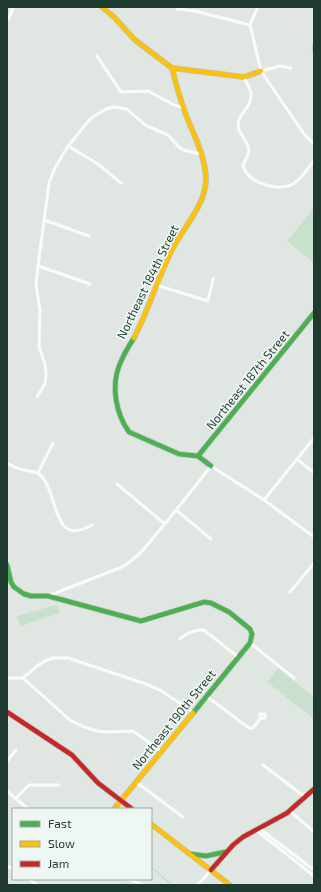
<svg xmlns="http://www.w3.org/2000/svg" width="321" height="892" font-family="'Exo 2',sans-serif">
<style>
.green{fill:#c8e1cd}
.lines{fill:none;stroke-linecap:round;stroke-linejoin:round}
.stream{stroke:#9fd7d7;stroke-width:1}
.fast-casing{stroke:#b9c4be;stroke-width:6}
.slow-casing{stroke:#b9c4be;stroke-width:6}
.jam-casing{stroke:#b9c4be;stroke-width:6}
.street{stroke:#fafbfb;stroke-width:3}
.fast{stroke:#4caf50;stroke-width:4.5}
.slow{stroke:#ffc107;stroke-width:4.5}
.jam{stroke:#c62828;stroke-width:4.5}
.labels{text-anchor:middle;stroke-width:3.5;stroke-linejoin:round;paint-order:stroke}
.street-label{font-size:12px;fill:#1f3a2f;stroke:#eef7f1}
</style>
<rect width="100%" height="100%" fill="#e0e7e3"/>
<g class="green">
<path d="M314 208V263L287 241Z"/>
<path d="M55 605 58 606 60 613 20 626 17 616Z"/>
<path d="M278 668 314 697V719L267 682Z"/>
</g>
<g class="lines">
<g class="stream">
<path d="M314 42 312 49 314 56"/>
<path d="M151 867 172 885"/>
</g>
<g class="fast-casing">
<g id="fast">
<path d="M134 338C128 347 123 356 119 366 111 387 116 414 129 432L179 454 198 456 211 466"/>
<path d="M198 456 314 313"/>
<path d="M7 565 11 582 14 587 24 594 31 596H48L141 621 204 602 211 603 229 612 250 629 252 634 250 643 193 713"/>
<path d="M191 854 206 856 225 852"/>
</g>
</g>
<g class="slow-casing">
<g id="slow">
<path d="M102 7 114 17 135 40 172 68 244 77 261 71"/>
<path d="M134 338C148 311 157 281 170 254 181 229 206 207 206 178 205 156 194 135 186 115 180 99 176 84 172 68"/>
<path d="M114 809 193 713"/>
<path d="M151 824 230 885"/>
</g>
</g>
<g class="jam-casing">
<g id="jam">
<path d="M7 712 72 755 98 783 132 809"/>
<path d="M211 870 233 845 243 837 287 813 314 789"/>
</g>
</g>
<g class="street">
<path d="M177 9 195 11 250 25 258 7"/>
<path d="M7 20 11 14 13 7"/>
<path d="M250 25 261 71 304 134 314 144"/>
<path d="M97 56 121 92 148 91 174 105 184 108"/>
<path d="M261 71 280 66 291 68"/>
<path d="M244 77C246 82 251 89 251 94 252 108 238 113 238 125 238 136 252 143 248 154 247 158 244 162 243 166 248 183 277 192 293 184 301 179 308 168 314 161"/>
<path d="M68 146 98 164 121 183"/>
<path d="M44 220 89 236"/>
<path d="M38 266 90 284"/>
<path d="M156 285 208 301 213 279"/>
<path d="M37 397 45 384 46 374 45 364 39 347 40 311 36 284 38 266 49 183 55 168 68 146 91 118 106 109 114 107 127 109 145 125 168 135 179 147 183 150 201 154"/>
<path d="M297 459 314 473"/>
<path d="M7 463C12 466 18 469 24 470 28 471 35 471 39 474 60 491 50 549 92 525"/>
<path d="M38 473 53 443"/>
<path d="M117 484 165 524"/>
<path d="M264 500 314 438"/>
<path d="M176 510 211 539"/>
<path d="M290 592 314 563"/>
<path d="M48 596 122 567C138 558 148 544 159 531 177 509 194 488 211 466L264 500 314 537"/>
<path d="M180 639C186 633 195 630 204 630L238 657"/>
<path d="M250 643 294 678"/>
<path d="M7 678H23L70 720 84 727 97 731 108 732 133 731 161 751"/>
<path d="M23 678 37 666 45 661 53 658H68L143 683 160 690 193 712"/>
<path d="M206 696 249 728H253L260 719V714H265V718L260 719"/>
<path d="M7 761 16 750"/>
<path d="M263 765 305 797"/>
<path d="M136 782 183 817"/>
<path d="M7 791 28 809"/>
<path d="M16 798 29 785H59"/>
<path d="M290 811 314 832"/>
<path d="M259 828 314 870"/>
<path d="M256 830 314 876"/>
<path d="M7 866 13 869"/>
<path d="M29 879 37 885"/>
<path d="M128 879 143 885"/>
<path d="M198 885 211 870"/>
</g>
<use href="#fast" class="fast"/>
<use href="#slow" class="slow"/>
<use href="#jam" class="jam"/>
</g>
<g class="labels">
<g class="street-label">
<text transform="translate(148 282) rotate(-64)" y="4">Northeast 184th Street</text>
<text transform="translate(248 380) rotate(-51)" y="4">Northeast 187th Street</text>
<text transform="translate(174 720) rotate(-51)" y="4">Northeast 190th Street</text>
</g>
</g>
<rect width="321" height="892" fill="none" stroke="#1f3a2f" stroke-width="16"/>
<rect x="12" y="808" width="140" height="72" fill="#eef7f1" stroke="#9baba3"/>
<rect x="20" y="821" width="20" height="6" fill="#4caf50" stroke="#9baba3"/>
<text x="48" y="828" font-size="12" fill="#1f3a2f">Fast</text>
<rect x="20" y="841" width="20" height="6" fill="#ffc107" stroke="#9baba3"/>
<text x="48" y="848" font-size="12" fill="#1f3a2f">Slow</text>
<rect x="20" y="861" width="20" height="6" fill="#c62828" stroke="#9baba3"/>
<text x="48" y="868" font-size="12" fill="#1f3a2f">Jam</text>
</svg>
